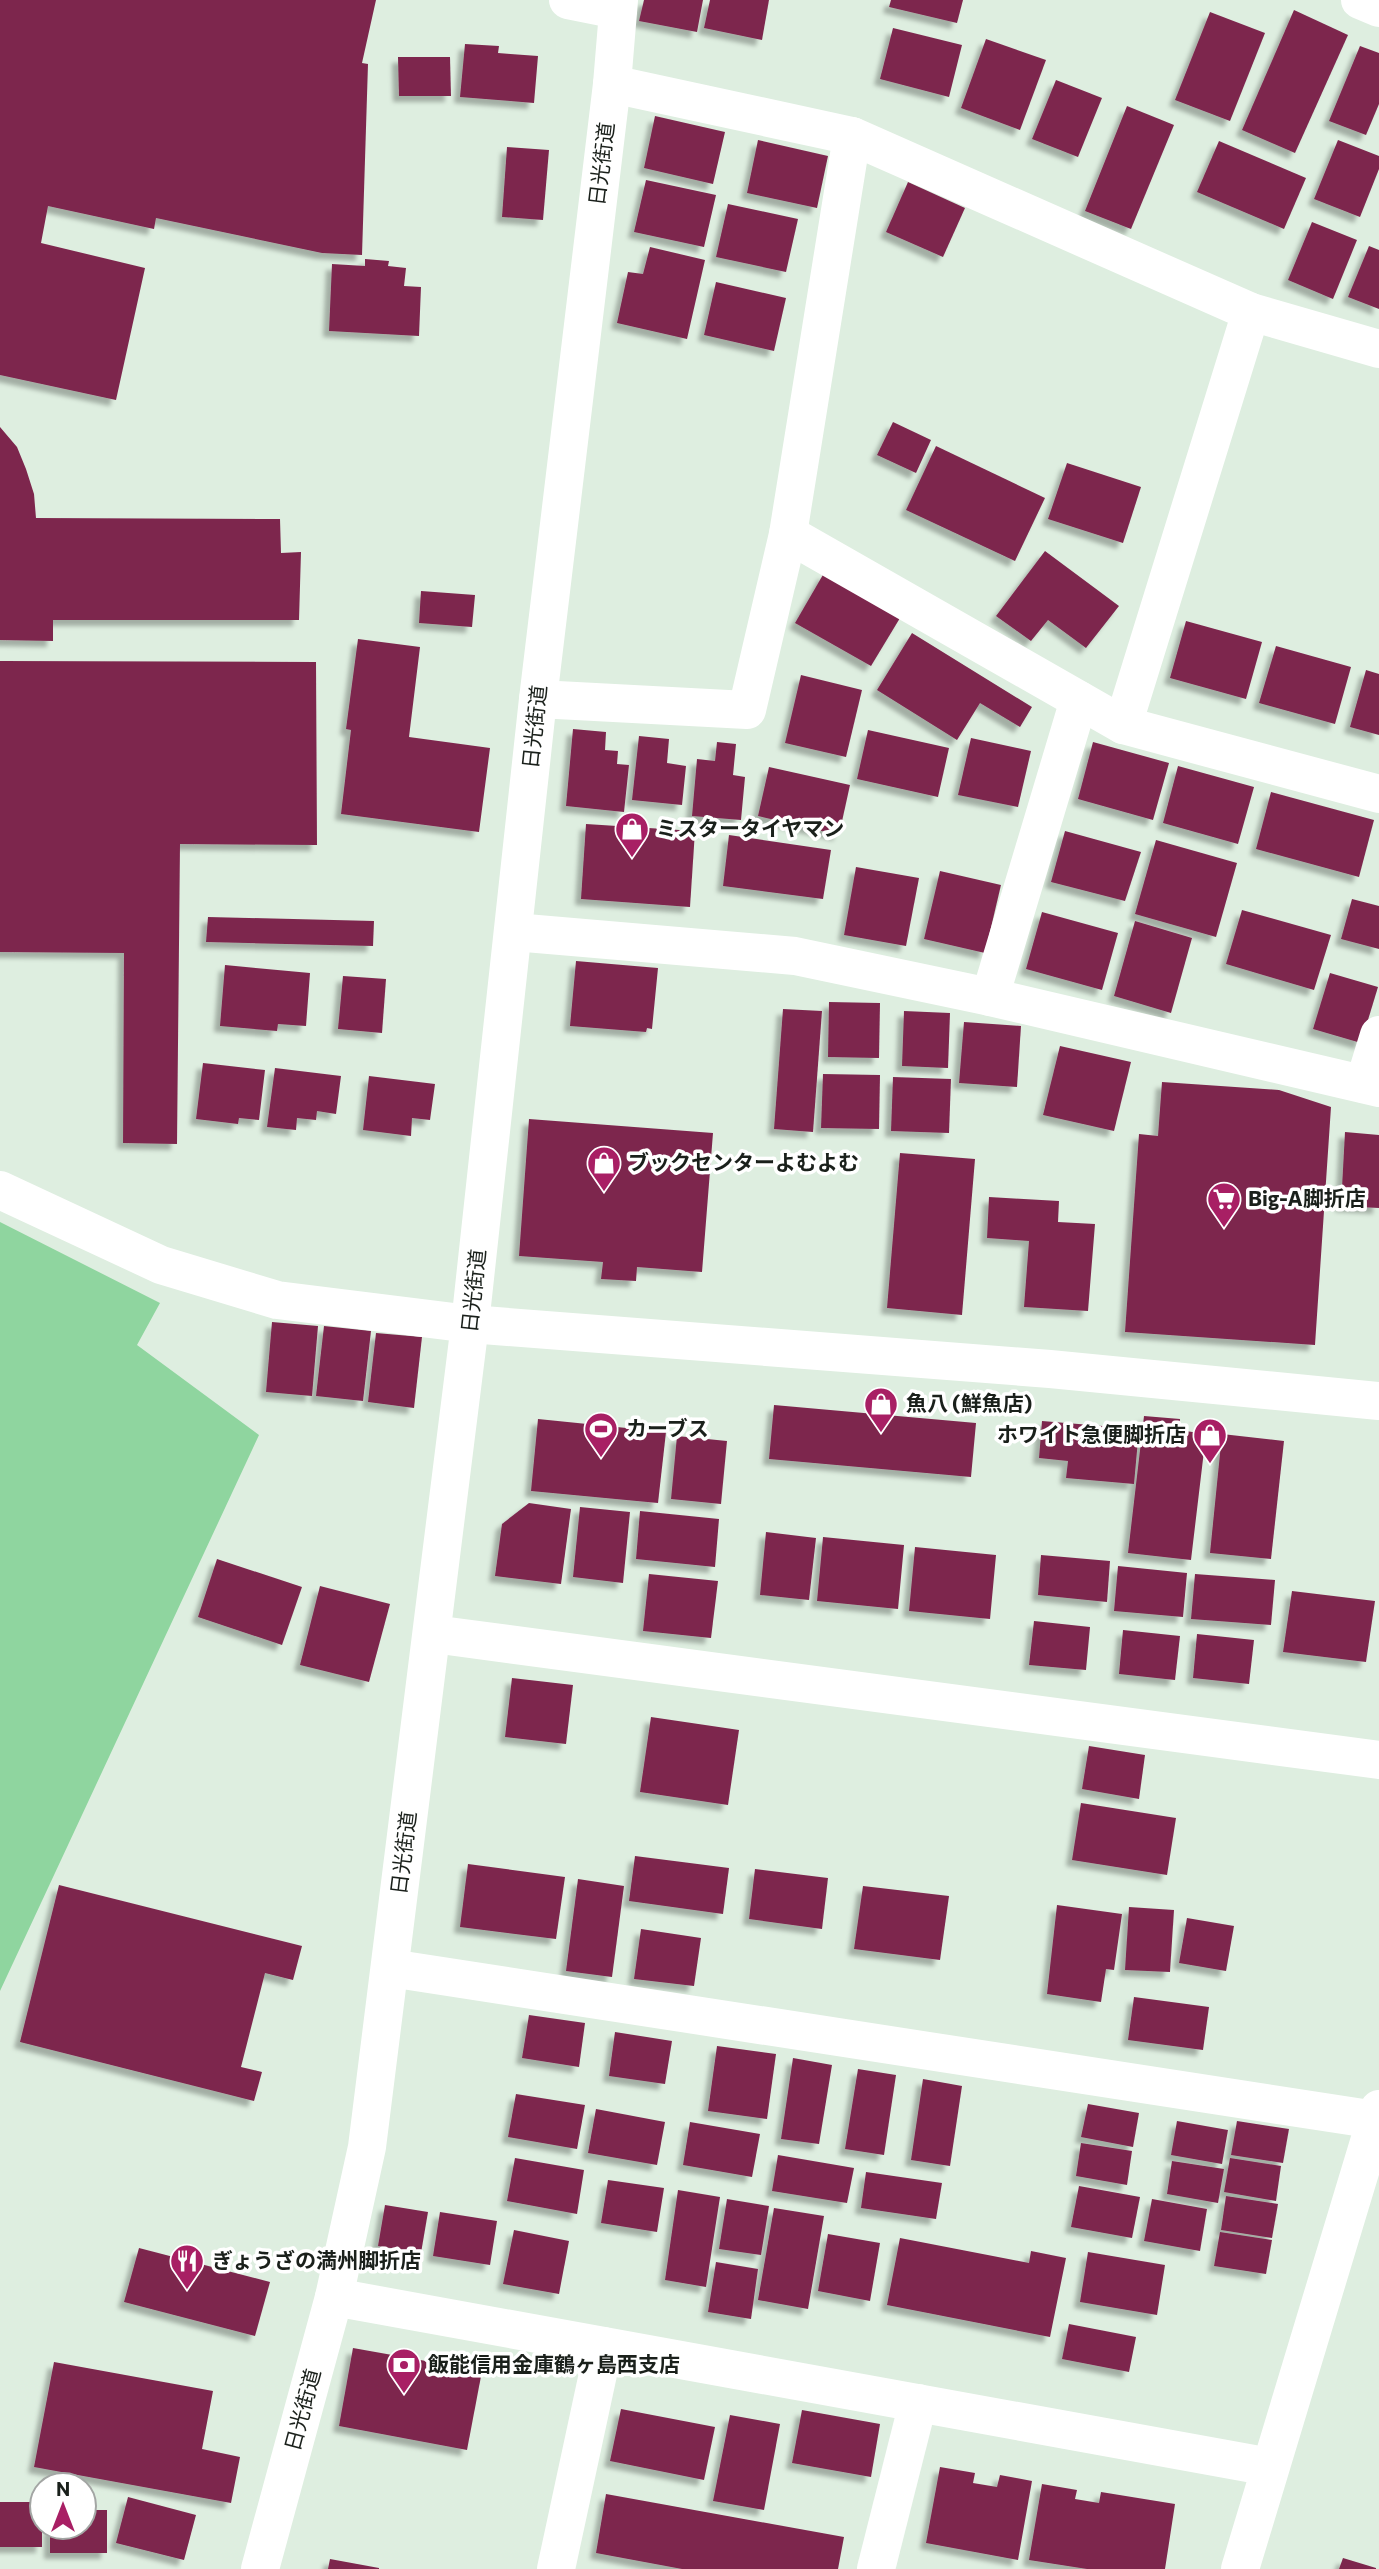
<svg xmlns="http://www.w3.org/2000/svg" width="1379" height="2569" font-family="Commissioner,'Noto Sans JP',sans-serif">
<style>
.green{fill:#8fd59f}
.building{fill:#7d274e;filter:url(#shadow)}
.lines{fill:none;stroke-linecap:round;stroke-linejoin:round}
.minor{stroke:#fff;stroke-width:38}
.tertiary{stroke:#fff;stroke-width:38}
.labels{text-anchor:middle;stroke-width:7;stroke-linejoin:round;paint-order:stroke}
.street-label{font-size:21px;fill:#1a201b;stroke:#fff}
.poi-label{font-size:21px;font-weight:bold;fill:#1a201b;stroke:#fff;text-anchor:start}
</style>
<defs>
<filter id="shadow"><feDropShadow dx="-6" dy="6" stdDeviation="2" flood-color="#0004"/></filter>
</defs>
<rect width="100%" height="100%" fill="#deeee0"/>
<path class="green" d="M0 1222 160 1303 137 1345 259 1435 0 1991Z"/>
<g class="building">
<path d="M0 0H376L362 63 368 64 362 255 322 253 156 218 154 229 48 206 41 243 145 268 116 400 0 375Z"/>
<path d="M644 0H703L697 32 639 21Z"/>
<path d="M710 0H769L762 40 704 28Z"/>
<path d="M891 0H963L957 23 889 7Z"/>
<path d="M1294 10 1348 35 1295 153 1242 130Z"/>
<path d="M1210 12 1265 33 1230 121 1175 100Z"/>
<path d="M893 28 962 45 949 97 880 79Z"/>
<path d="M986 39 1046 60 1020 130 961 108Z"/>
<path d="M465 44 499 46 498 53 538 56 534 103 460 97Z"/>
<path d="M1360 46 1379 53V104L1366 135 1329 121Z"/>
<path d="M398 57H450L451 96H399Z"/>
<path d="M1056 80 1102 98 1078 157 1032 139Z"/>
<path d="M1127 106 1174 125 1131 229 1085 211Z"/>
<path d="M655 116 725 132 713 184 644 168Z"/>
<path d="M758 140 828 156 817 208 747 193Z"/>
<path d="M1338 140 1379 156V169L1360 217 1314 199Z"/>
<path d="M1219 141 1306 178 1284 229 1197 192Z"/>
<path d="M507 147 549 150 543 220 502 217Z"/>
<path d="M646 180 716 195 704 247 634 232Z"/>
<path d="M908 182 965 208 943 257 886 232Z"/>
<path d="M728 204 798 219 786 272 716 257Z"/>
<path d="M1312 222 1357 240 1333 299 1288 280Z"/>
<path d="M1369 246 1379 250V309L1348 297Z"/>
<path d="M650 247 705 260 687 339 617 323 628 272 643 274Z"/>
<path d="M365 259 389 261 388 266 406 268 404 286 421 287 419 336 329 331 332 264 365 266Z"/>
<path d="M716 282 786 298 774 351 704 335Z"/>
<path d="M893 422 931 440 916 473 877 455Z"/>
<path d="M0 427 17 447 26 469 34 494 36 518 280 519 281 553 301 552 299 620H53V641L0 640Z"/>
<path d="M936 446 1045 498 1015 561 906 510Z"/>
<path d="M1067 463 1141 487 1123 543 1048 519Z"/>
<path d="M1045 551 1119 606 1086 648 1048 620 1031 641 996 616Z"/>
<path d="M824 573 900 618 871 666 795 623Z"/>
<path d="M421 591 475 595 472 627 419 623Z"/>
<path d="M1186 621 1262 642 1246 699 1170 678Z"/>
<path d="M912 633 1032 707 1020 727 980 703 957 740 877 690Z"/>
<path d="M358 639 420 647 409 737 490 748 479 832 341 814 351 730 346 729Z"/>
<path d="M1276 646 1351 667 1335 724 1259 703Z"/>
<path d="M0 661 316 662 317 845 180 844 177 1144 123 1143 124 953 0 952Z"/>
<path d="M1366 670 1379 674V735L1350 727Z"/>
<path d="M801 675 862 690 846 757 785 743Z"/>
<path d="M573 729 606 732 605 750 618 751 617 764 629 765 624 812 566 806Z"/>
<path d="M868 730 949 748 938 797 857 779Z"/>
<path d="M639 736 669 739 667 763 686 766 682 805 632 800Z"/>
<path d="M971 738 1031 751 1018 807 958 795Z"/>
<path d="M717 742 736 744 733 775 745 777 741 820 692 816 697 759 715 761Z"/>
<path d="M1093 742 1169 763 1153 820 1078 799Z"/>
<path d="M1178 766 1254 787 1238 844 1163 823Z"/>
<path d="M769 767 850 785 839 835 758 816Z"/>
<path d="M1271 792 1374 820 1359 877 1256 849Z"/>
<path d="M586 824 695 831 690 907 581 899Z"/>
<path d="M1065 831 1141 852 1125 901 1051 882Z"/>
<path d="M729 835 831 850 823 899 723 886Z"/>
<path d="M1156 840 1237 863 1216 937 1135 914Z"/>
<path d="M856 867 919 878 906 946 844 935Z"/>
<path d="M940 871 1001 885 985 953 924 939Z"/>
<path d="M1352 899 1379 906V949L1341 939Z"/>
<path d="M1242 910 1331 935 1314 990 1226 964Z"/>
<path d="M1042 912 1118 933 1102 990 1026 969Z"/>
<path d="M208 917 374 921 373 946 206 942Z"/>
<path d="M1135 921 1192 938 1171 1013 1114 996Z"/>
<path d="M576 961 658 968 652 1029 647 1028 646 1032 570 1026Z"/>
<path d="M225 965 310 973 306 1026 278 1024 277 1031 220 1026Z"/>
<path d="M1330 973 1378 987 1361 1043 1313 1029Z"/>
<path d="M343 976 386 979 382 1033 338 1029Z"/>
<path d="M829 1002 880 1003 879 1058 828 1057Z"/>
<path d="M783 1009 822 1011 813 1132 774 1129Z"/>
<path d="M904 1011 950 1013 948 1068 902 1066Z"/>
<path d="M964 1022 1021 1026 1017 1087 959 1083Z"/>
<path d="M1060 1046 1131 1062 1114 1131 1043 1115Z"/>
<path d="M203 1063 265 1070 259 1120 239 1118 238 1124 196 1119Z"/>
<path d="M275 1068 341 1076 336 1114 317 1111 316 1120 297 1118 296 1130 267 1127Z"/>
<path d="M823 1074 880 1075 879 1129 821 1128Z"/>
<path d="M369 1076 435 1084 430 1120 412 1118 411 1136 363 1130Z"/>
<path d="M893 1077 951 1079 949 1133 891 1131Z"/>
<path d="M1162 1082 1279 1090 1331 1107 1315 1345 1125 1332 1139 1134 1158 1136Z"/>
<path d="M529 1119 713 1133 702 1272 637 1267 636 1281 601 1279 603 1262 519 1256Z"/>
<path d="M1345 1132 1379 1135V1208L1341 1206Z"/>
<path d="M900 1153 975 1159 962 1315 887 1308Z"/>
<path d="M989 1197 1059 1201 1058 1222 1095 1224 1088 1311 1024 1307 1029 1241 987 1238Z"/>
<path d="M272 1322 318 1326 312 1396 266 1392Z"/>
<path d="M324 1326 371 1331 363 1401 316 1396Z"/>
<path d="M376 1333 422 1337 414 1408 368 1402Z"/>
<path d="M774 1405 976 1423 971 1477 769 1459Z"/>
<path d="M1144 1416 1180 1419 1179 1430 1206 1434 1191 1560 1128 1553Z"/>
<path d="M538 1419 666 1432 658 1503 531 1491Z"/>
<path d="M1042 1421 1139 1429 1134 1484 1066 1478 1068 1461 1039 1458Z"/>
<path d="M1222 1434 1284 1441 1271 1559 1210 1553Z"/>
<path d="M677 1436 727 1441 721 1504 671 1499Z"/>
<path d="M529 1503 571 1509 561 1584 495 1576 502 1524Z"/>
<path d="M580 1507 630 1512 623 1583 573 1577Z"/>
<path d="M640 1511 719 1519 715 1567 636 1559Z"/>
<path d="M766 1532 816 1538 809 1600 760 1595Z"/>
<path d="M823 1537 904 1545 898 1609 817 1601Z"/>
<path d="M915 1547 996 1555 990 1619 909 1611Z"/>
<path d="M1041 1555 1110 1561 1107 1602 1038 1595Z"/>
<path d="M217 1559 302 1587 282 1645 198 1617Z"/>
<path d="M1118 1566 1187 1573 1183 1617 1114 1611Z"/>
<path d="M649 1574 718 1581 711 1638 643 1631Z"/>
<path d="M1195 1574 1275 1580 1271 1625 1191 1619Z"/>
<path d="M320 1586 390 1604 369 1682 300 1665Z"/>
<path d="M1292 1591 1375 1601 1366 1662 1283 1652Z"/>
<path d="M1034 1621 1090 1627 1086 1670 1029 1665Z"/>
<path d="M1123 1630 1180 1636 1175 1680 1119 1674Z"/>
<path d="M1197 1634 1254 1640 1249 1684 1193 1678Z"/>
<path d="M512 1678 573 1685 566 1744 505 1737Z"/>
<path d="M651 1717 739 1730 728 1805 640 1792Z"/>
<path d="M1089 1746 1145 1755 1139 1799 1082 1789Z"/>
<path d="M1081 1803 1176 1818 1167 1875 1072 1860Z"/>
<path d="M635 1856 729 1868 723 1914 629 1901Z"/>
<path d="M468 1864 565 1877 556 1939 460 1927Z"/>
<path d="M755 1869 828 1878 822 1929 749 1919Z"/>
<path d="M578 1879 624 1886 612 1977 566 1971Z"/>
<path d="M59 1885 302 1946 293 1980 265 1973 241 2067 262 2072 254 2101 20 2042Z"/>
<path d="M863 1886 949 1896 940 1960 854 1949Z"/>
<path d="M1057 1905 1122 1914 1114 1970 1106 1969 1101 2002 1047 1994Z"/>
<path d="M1129 1907 1174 1910 1170 1972 1125 1970Z"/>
<path d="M1187 1918 1234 1926 1226 1971 1179 1963Z"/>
<path d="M641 1929 701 1938 694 1986 634 1979Z"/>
<path d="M1134 1997 1209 2007 1203 2050 1128 2040Z"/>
<path d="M529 2015 585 2023 579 2067 522 2058Z"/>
<path d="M615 2032 672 2041 665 2084 609 2076Z"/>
<path d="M717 2046 776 2054 767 2119 708 2111Z"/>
<path d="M793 2058 832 2065 819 2144 781 2139Z"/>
<path d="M858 2069 896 2075 884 2155 845 2149Z"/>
<path d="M923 2079 962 2086 950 2166 911 2160Z"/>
<path d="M516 2094 585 2105 577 2149 508 2137Z"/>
<path d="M1088 2104 1139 2113 1133 2147 1081 2137Z"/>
<path d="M596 2109 665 2122 657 2165 588 2153Z"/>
<path d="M1177 2121 1228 2130 1222 2164 1171 2155Z"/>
<path d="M1237 2121 1289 2129 1283 2163 1231 2155Z"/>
<path d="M690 2122 760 2134 752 2177 683 2165Z"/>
<path d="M1081 2143 1132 2151 1127 2185 1076 2176Z"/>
<path d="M778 2155 854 2168 847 2203 772 2191Z"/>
<path d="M515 2158 584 2170 577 2214 507 2201Z"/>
<path d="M1230 2158 1281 2166 1276 2201 1224 2192Z"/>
<path d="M1172 2161 1224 2169 1218 2203 1167 2194Z"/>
<path d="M866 2172 942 2183 936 2219 861 2208Z"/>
<path d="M608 2180 664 2188 657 2232 601 2223Z"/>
<path d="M1079 2186 1140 2197 1132 2238 1071 2227Z"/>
<path d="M678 2190 720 2197 706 2287 665 2280Z"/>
<path d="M1226 2196 1278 2204 1272 2238 1221 2230Z"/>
<path d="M727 2199 769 2206 761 2255 719 2249Z"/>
<path d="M1152 2199 1207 2209 1200 2251 1144 2241Z"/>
<path d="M385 2205 428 2212 421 2253 378 2246Z"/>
<path d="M774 2208 824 2216 808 2309 758 2300Z"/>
<path d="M440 2212 497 2221 490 2265 433 2256Z"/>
<path d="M514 2230 569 2241 559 2294 503 2284Z"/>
<path d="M1220 2232 1272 2240 1266 2274 1214 2266Z"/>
<path d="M828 2234 880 2243 870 2301 818 2291Z"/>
<path d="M900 2238 1029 2263 1031 2251 1066 2258 1050 2337 887 2305Z"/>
<path d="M139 2248 270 2282 255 2336 124 2302Z"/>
<path d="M1088 2252 1165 2265 1157 2315 1080 2302Z"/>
<path d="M716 2262 758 2269 751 2319 708 2312Z"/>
<path d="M1069 2324 1136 2337 1129 2372 1062 2359Z"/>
<path d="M353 2348 482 2371 467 2450 339 2426Z"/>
<path d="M54 2362 213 2391 202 2449 240 2457 231 2503 34 2467Z"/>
<path d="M621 2409 715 2427 704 2480 610 2461Z"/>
<path d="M802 2410 880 2424 871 2477 792 2463Z"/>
<path d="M730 2415 780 2424 764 2510 713 2501Z"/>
<path d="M940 2467 975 2473 973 2483 997 2487 1000 2475 1032 2481 1018 2560 926 2543Z"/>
<path d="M1042 2484 1077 2490 1075 2499 1099 2503 1101 2492 1175 2504 1165 2569H1087L1029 2560Z"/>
<path d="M606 2494 844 2537 838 2569H682L596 2553Z"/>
<path d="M128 2497 196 2515 184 2560 116 2543Z"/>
<rect x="0" y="2502" width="42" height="45"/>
<path d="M84 2510H107V2553H50V2527H84Z"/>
<path d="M1343 2558 1376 2568V2569H1339Z"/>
<path d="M330 2559 379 2568V2569H328Z"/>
</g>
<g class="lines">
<g class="minor">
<path d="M568 0 618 10"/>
<path d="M1360 0 1379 8"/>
<path d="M612 84 852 136 1251 312 1379 349"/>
<path d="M788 534 1123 725 1379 794"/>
<path d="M538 699 747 710 788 534 852 136"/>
<path d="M1123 725 1251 312"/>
<path d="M514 932 795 956 990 997 1379 1088"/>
<path d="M990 997 1079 700"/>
<path d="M1364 1084 1379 1035"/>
<path d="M0 1190 161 1265 277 1300 470 1324 1050 1369 1379 1401"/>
<path d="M433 1634 1379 1760"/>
<path d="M390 1968 1376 2120"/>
<path d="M334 2297 1270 2467"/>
<path d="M556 2569 604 2346"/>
<path d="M876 2569 918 2403"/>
<path d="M1240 2569 1379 2109"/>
</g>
<path class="tertiary" d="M260 2569 334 2297 367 2147 470 1324 538 699 612 84 619 0"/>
</g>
<defs>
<g id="shop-pin" transform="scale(1.75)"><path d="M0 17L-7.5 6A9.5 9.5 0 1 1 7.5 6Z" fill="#a81f64" stroke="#fff"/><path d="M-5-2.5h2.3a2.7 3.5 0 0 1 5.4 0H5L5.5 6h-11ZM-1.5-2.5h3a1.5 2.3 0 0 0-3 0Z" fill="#fff"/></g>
<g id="supermarket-pin" transform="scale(1.75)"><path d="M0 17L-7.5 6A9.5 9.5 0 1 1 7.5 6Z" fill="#a81f64" stroke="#fff"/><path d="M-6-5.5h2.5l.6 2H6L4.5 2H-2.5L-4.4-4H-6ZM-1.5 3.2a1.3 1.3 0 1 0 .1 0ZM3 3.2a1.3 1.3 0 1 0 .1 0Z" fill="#fff"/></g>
<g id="stadium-pin" transform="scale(1.75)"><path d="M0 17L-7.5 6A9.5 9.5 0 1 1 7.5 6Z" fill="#a81f64" stroke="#fff"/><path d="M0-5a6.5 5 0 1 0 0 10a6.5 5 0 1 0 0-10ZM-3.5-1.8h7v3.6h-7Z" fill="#fff"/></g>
<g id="restaurant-pin" transform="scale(1.75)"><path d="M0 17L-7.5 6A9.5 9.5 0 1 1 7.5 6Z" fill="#a81f64" stroke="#fff"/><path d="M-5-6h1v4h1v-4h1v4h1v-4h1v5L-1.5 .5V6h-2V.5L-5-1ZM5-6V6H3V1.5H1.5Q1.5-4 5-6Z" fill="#fff"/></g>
<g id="bank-pin" transform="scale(1.75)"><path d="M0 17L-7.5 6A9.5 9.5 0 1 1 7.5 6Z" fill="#a81f64" stroke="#fff"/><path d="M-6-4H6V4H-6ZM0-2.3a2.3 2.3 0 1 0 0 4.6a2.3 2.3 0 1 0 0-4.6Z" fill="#fff"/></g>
</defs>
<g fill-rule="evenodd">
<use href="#shop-pin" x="632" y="829"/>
<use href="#shop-pin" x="604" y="1163"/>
<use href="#supermarket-pin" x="1224" y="1199"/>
<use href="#shop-pin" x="881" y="1404"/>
<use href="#stadium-pin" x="601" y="1429"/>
<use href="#shop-pin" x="1210" y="1435"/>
<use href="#restaurant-pin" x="187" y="2261"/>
<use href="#bank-pin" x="404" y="2365"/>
</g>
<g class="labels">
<g class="street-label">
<text transform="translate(602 164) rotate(-83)" y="7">日光街道</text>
<text transform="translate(535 727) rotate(-84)" y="7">日光街道</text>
<text transform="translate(474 1291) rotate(-84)" y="7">日光街道</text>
<text transform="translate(404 1853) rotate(-83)" y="7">日光街道</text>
<text transform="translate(303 2410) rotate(-75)" y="7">日光街道</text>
</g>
<g class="poi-label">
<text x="656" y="836">ミスタータイヤマン</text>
<text x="628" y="1170">ブックセンターよむよむ</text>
<text x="1248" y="1206">Big-A脚折店</text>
<text x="906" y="1411">魚八 (鮮魚店)</text>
<text x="626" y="1436">カーブス</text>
<text x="1186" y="1442" text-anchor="end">ホワイト急便脚折店</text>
<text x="212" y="2268">ぎょうざの満州脚折店</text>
<text x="428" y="2372">飯能信用金庫鶴ヶ島西支店</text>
</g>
</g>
<g transform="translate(63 2506)"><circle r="33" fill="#ffffff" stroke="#a3a6a4" stroke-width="2"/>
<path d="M0-5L12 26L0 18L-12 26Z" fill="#a81f64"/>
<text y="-10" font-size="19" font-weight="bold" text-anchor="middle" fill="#1a201b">N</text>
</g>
</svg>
